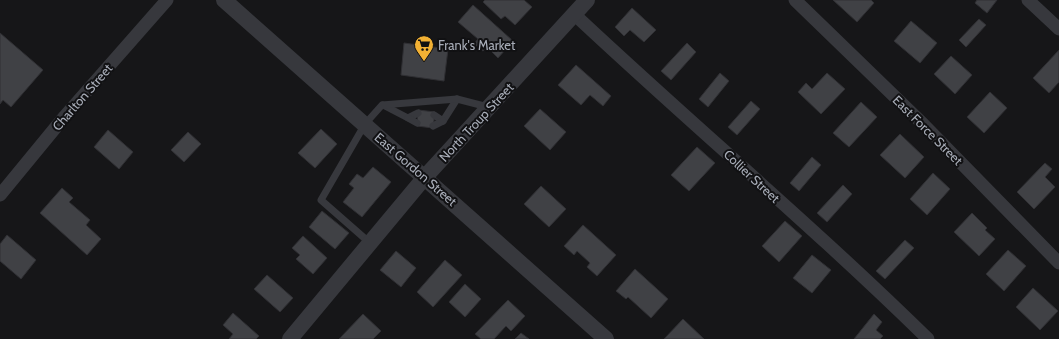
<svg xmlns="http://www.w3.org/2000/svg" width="1059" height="339" font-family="Cabin,sans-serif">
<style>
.building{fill:#404145;stroke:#303034}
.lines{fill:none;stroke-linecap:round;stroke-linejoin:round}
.service{stroke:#37383d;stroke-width:7}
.minor{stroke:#37383d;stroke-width:13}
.tertiary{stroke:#37383d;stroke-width:16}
.labels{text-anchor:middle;stroke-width:4;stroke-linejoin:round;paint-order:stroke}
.poi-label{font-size:13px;fill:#a8adb8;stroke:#111113;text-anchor:start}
.street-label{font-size:13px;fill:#a8adb8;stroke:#111113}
</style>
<rect width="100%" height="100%" fill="#161618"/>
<g class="building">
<path d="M485 0H524L532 7 515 25 505 16 501 19 483 2Z"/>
<path d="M833 0H871L874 3 857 22Z"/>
<path d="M977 0H997L987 13 975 3Z"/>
<path d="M473 5 513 41 498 58 487 47 483 51 474 44 478 39 458 22Z"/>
<path d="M632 8 656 30 644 42 630 30 624 36 615 27Z"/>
<path d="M979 19 986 25 966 47 959 40Z"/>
<path d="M911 21 937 43 920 63 894 41Z"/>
<path d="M0 33 43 70 11 107 3 100 0 104Z"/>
<path d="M404 43 448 49 444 81 401 75Z"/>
<path d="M687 43 696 52 671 80 661 71Z"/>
<path d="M1059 50V82L1049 93 1033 78Z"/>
<path d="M951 56 972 75 955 94 934 74Z"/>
<path d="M576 65 611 96 603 106 590 95 581 105 558 85Z"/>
<path d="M720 73 729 81 708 107 699 99Z"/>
<path d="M827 73 845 89 821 114 798 92 806 83 812 89Z"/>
<path d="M990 92 1007 108 984 133 967 117Z"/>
<path d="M751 101 760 109 737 135 728 127Z"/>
<path d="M861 102 877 117 849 147 833 133Z"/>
<path d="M540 109 566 132 550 150 524 126Z"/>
<path d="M418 110 435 112 433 128 417 126Z"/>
<path d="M321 129 337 144 315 168 298 153Z"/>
<path d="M108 130 133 152 119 169 94 147Z"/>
<path d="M188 132 201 144 184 162 171 150Z"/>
<path d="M900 134 924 157 905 178 880 155Z"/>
<path d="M697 147 715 163 689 191 671 175Z"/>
<path d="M812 157 821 165 799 191 790 183Z"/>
<path d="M1045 163 1052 169 1045 177 1055 187 1034 209 1017 192Z"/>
<path d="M373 167 391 182 362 217 343 202 354 188 349 184 357 174 363 178Z"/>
<path d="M933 173 950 189 927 215 910 199Z"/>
<path d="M843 185 852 194 827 222 817 213Z"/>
<path d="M541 186 566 209 549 227 524 204Z"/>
<path d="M62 188 73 198 69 202 90 220 86 225 101 239 87 255 40 213Z"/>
<path d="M322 211 349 233 335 249 309 227Z"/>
<path d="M972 213 987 228 985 230 995 239 979 256 954 232Z"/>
<path d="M785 221 802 236 779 262 762 246Z"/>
<path d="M583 225 616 255 597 276 587 267 590 263 577 251 574 255 564 246Z"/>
<path d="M7 235 36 260 21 279 0 261V244Z"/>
<path d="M303 236 327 258 313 274 296 259 300 255 292 248Z"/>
<path d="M905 240 914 248 885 279 876 271Z"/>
<path d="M1008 250 1026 266 1004 291 986 274Z"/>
<path d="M396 251 416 268 401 287 380 270Z"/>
<path d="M812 255 831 270 812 293 793 278Z"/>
<path d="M445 260 462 275 433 307 417 292Z"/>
<path d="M635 269 668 299 651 318 628 297 626 299 616 291Z"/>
<path d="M267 275 293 298 280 312 254 289Z"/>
<path d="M465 284 481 299 465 317 449 302Z"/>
<path d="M1033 288 1058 311 1040 330 1016 307Z"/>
<path d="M508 300 525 316 511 331 506 326 494 339H481L475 334Z"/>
<path d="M233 313 259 336 256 339H229L233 334 223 325Z"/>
<path d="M363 314 381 331 373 339H339Z"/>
<path d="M874 314 882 322 876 330 883 336 880 339H854Z"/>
<path d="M683 319 704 339H664Z"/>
<path d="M521 333 529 339H515Z"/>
</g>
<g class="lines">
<g class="service">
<path d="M383 105 408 118 418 113"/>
<path d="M434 115 443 121 457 99"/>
<path d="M408 118 417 123"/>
<path d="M433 126 443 121"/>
<path d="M370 243 321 200 365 124 382 105 457 99 488 107"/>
</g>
<g class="minor">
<path d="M795 0 924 125 1059 263"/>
<path d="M1028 0 1059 29"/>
<path d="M574 14C691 124 814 227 928 339"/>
<path d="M0 195 65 116 167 0"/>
</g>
<g class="tertiary">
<path d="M224 0 606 339"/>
<path d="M290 339 425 177 587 0"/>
</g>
</g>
<defs>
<g id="supermarket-pin" transform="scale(1)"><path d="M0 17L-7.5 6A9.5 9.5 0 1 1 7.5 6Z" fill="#f2b134" stroke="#111113"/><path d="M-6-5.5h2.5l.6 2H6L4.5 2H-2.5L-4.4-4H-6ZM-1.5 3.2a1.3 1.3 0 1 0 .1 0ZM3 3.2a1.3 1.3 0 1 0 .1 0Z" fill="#111"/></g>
</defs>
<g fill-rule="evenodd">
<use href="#supermarket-pin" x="424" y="45"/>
</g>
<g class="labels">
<g class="poi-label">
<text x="438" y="50">Frank's Market</text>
</g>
<g class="street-label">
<text transform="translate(82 97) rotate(-49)" y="5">Charlton Street</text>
<text transform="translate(476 122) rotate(-47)" y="5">North Troup Street</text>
<text transform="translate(928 130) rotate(45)" y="5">East Force Street</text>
<text transform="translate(416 169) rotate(41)" y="5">East Gordon Street</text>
<text transform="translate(752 176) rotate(43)" y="5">Collier Street</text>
</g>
</g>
</svg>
